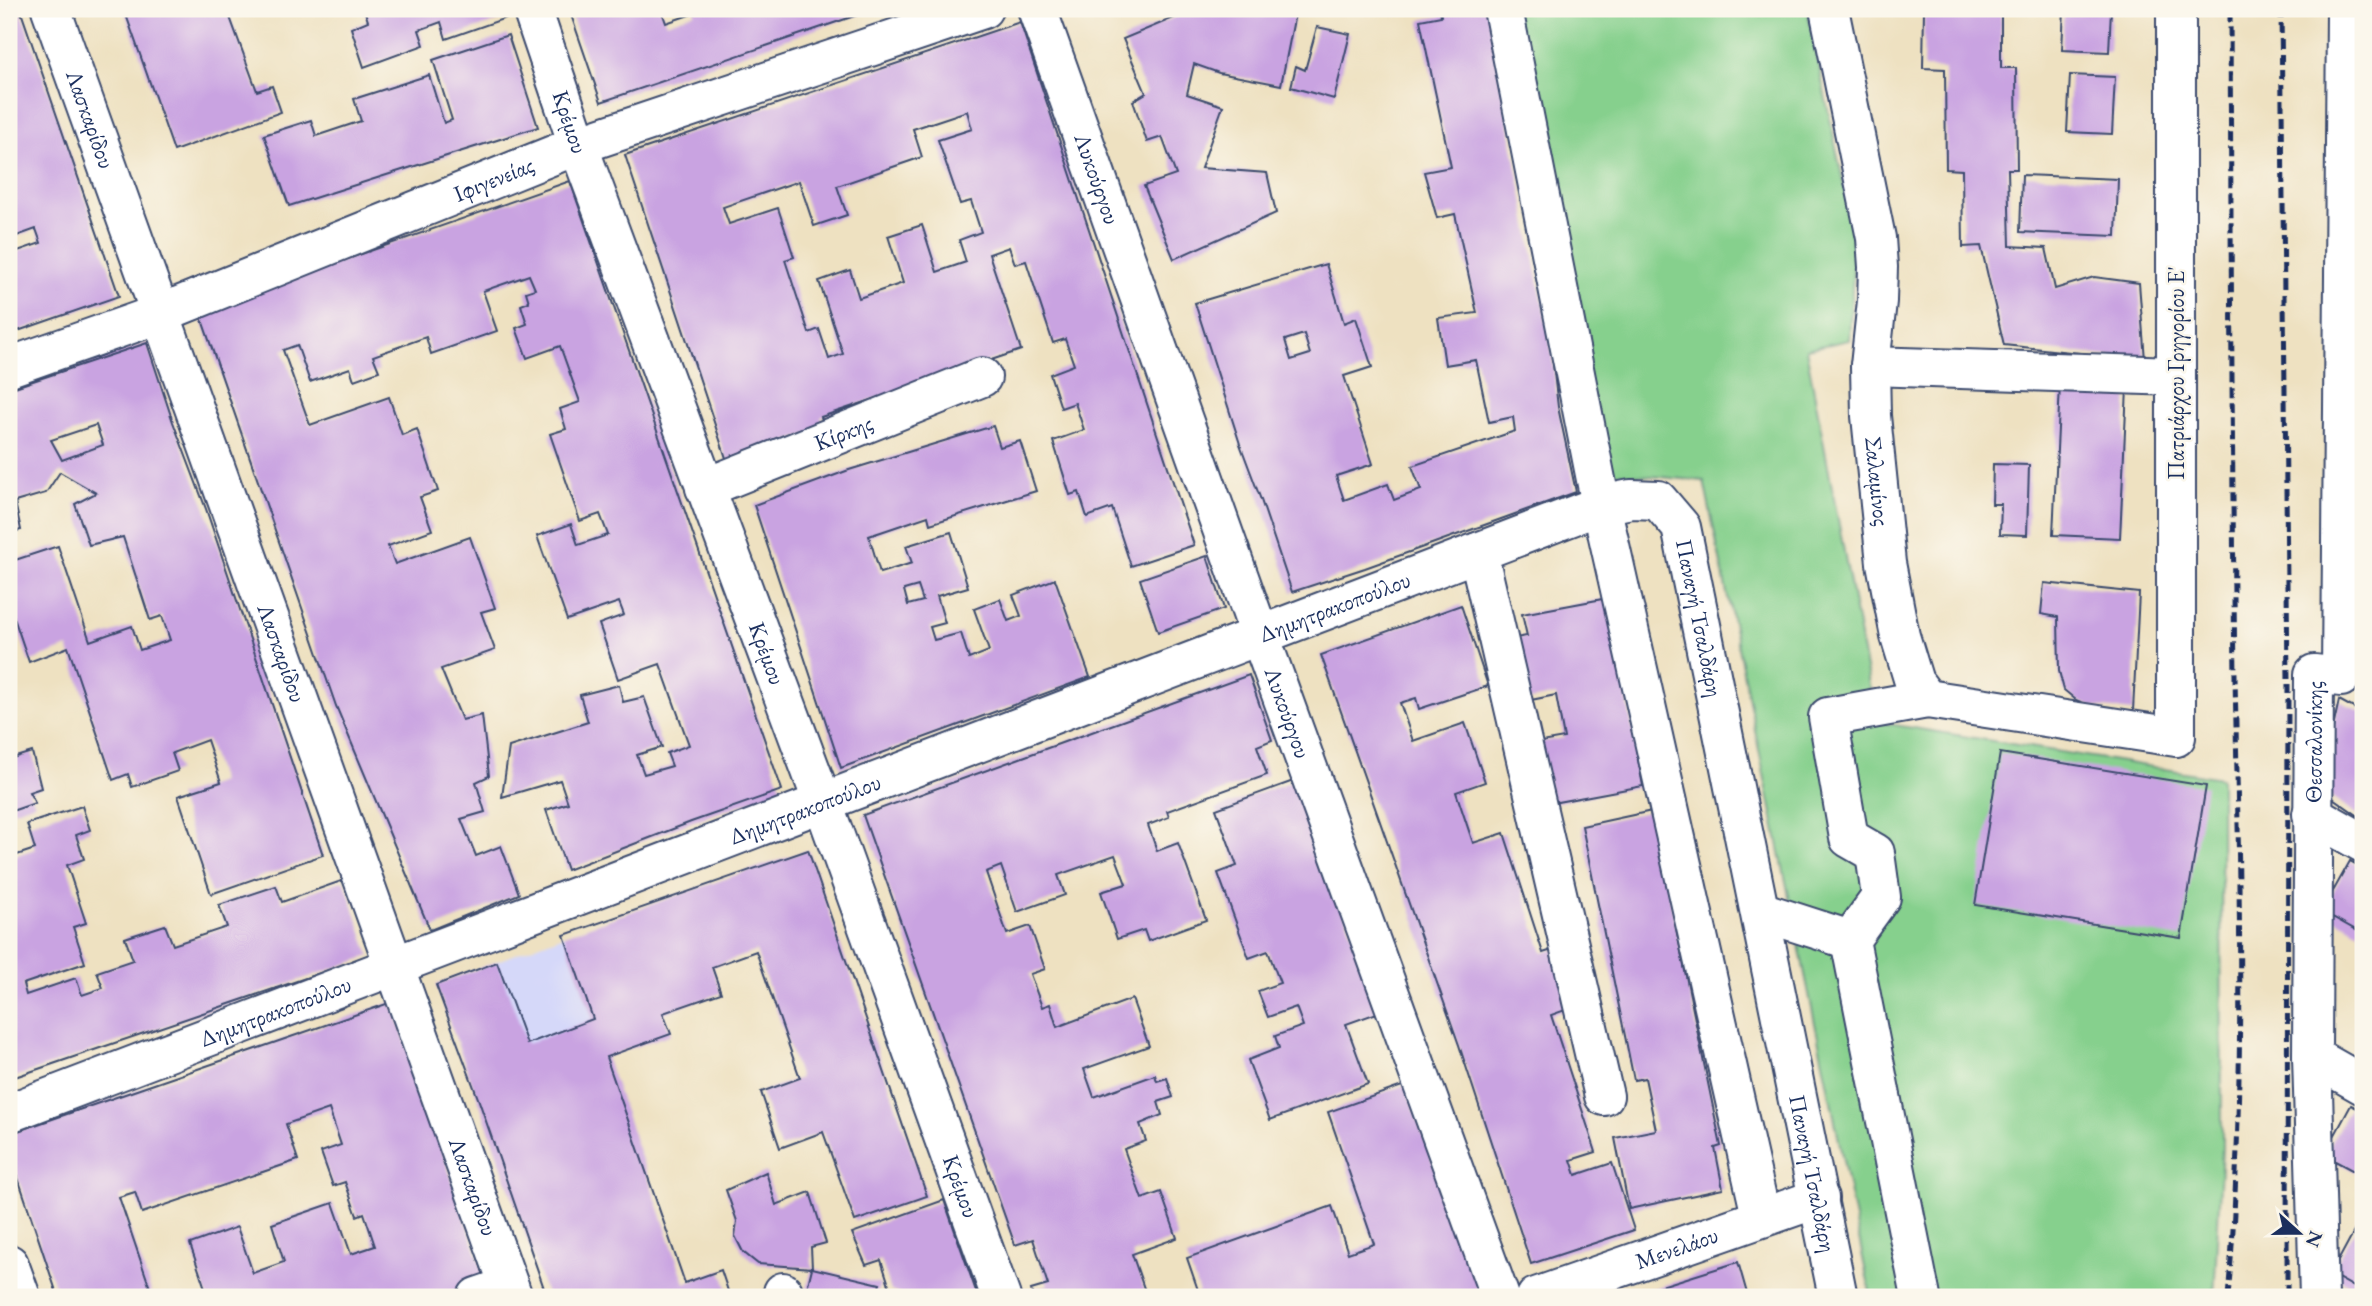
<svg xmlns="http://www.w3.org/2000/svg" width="2372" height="1306" font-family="'EB Garamond',serif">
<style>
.built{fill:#d5d8f9}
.green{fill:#86d08d;stroke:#508076;stroke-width:2}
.building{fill:#c9a3e1;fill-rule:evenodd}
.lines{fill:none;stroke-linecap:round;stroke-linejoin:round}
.minor-casing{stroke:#3b4a6d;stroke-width:42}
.minor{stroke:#fff;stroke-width:38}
.rail{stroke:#1b2f5e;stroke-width:5;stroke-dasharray:10 5;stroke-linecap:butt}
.labels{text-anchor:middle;stroke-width:5;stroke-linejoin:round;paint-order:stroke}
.street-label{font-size:23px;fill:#1b2f5e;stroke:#fbf7ec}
</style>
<rect width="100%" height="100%" fill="#fbf7ec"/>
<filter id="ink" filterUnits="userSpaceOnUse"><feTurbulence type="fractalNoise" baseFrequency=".0143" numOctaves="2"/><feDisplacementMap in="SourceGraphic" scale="14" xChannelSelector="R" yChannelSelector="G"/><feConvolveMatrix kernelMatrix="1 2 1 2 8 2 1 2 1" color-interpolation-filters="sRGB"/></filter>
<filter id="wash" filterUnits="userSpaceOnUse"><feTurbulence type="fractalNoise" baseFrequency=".00686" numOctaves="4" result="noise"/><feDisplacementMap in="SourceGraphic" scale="28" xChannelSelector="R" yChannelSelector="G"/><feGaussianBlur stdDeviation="1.57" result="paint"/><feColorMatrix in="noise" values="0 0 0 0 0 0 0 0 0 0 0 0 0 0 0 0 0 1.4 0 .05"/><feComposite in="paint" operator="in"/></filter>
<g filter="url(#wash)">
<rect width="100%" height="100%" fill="#eee1c1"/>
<path class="built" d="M564 935 606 1057 479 1101 436 985Z"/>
<path class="green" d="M1509 9H1807L1855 239 1849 340 1806 349 1876 722 2221 778 2222 1147 2214 1297H1871L1704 481 1606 472Z"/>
<g id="blocks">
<g class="building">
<path d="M9 9H20L119 296 9 334V254L41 243 36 229 14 237 9 221Z"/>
<path d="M124 9H227L257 91 272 86 281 112 174 151Z"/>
<path d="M364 9H503L506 18 446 39 441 22 419 30 424 45 364 67 351 28 368 21Z"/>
<path d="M569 9H661L666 23 695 13 694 9H875L601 102Z"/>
<path d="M1195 9H1296L1281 85 1219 73 1194 64 1187 94 1223 106 1201 168 1267 173 1276 213 1174 259 1144 186 1176 175 1162 137 1147 142 1133 101 1146 93 1123 39Z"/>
<path d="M1440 9H1487L1551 347 1558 407 1576 492 1365 568 1292 592 1261 500 1240 444 1195 303 1326 264 1344 323 1356 318 1372 367 1344 376 1373 464 1336 476 1344 500 1388 484 1394 500 1421 490 1412 466 1515 431 1513 417 1489 422 1476 360 1445 365 1438 318 1477 313 1455 214 1437 218 1424 172 1451 167 1420 20 1441 16ZM1304 334 1310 354 1291 360 1285 340Z"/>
<path d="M1924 9H2001V68H2016L2017 169H2008L2010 246 2046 248 2055 289 2094 277 2139 283 2145 360 2004 345 1981 246 1963 247 1962 170 1946 169 1945 69 1923 68Z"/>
<path d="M2064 9H2111L2109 52 2062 50Z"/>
<path d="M1020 22 1194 545 1131 566 1112 508 1087 517 1079 492 1070 495 1053 441 1084 430 1075 403 1061 408 1050 374 1074 365 1065 339 1053 343 1026 261 1015 264 1009 247 989 254 1021 350 821 417 825 429 727 461 625 155ZM967 111 972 129 938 140 960 204 971 201 981 232 959 240 966 262 937 272 922 225 888 236 903 283 859 298 850 270 819 281 843 354 829 359 819 329 809 333 785 260 794 257 778 208 729 224 723 207 799 181 814 226 847 215 837 186 922 157 913 129Z"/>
<path d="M1317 27 1350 34 1334 99 1291 87 1296 66 1305 70Z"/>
<path d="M508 35 538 127 289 206 264 135 311 120 316 136 361 121 354 99 429 75 444 123 452 120 433 60Z"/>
<path d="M2070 75 2115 77 2112 134 2067 132Z"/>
<path d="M2022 175 2118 179 2116 236 2020 232Z"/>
<path d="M570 181 782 790 691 822 567 870 546 810 568 803 560 780 502 797 509 747 588 722 580 695 619 685 623 702 644 697 662 747 637 755 644 774 672 766 667 753 689 745 660 664 618 679 599 624 624 615 619 602 567 620 537 536 571 524 578 545 608 535 600 514 580 521 550 434 566 429 560 409 580 402 560 346 527 358 516 328 527 324 521 305 529 302 526 292 535 289 529 275 483 291 497 331 431 354 426 337 373 356 379 371 354 380 350 368 310 382 297 345 283 350 310 425 389 397 402 435 417 429 438 491 420 497 432 530 388 546 395 564 470 537 495 608 481 612 495 650 441 669 462 720 482 715 489 776 476 782 485 812 461 819 476 856 501 846 519 894 430 930 336 706 199 311Z"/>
<path d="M147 343 173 422 206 509 323 855 211 894 178 796 221 782 207 740 172 753 178 771 132 787 128 774 113 780 68 647 29 662 9 603V562L58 546 90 641 132 626 140 650 170 640 162 616 150 620 123 537 89 545 75 504 96 493 60 472 46 493 15 502 21 530 9 533V389ZM96 425 103 445 62 460 51 440Z"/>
<path d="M2060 385 2127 388 2120 538 2053 535Z"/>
<path d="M993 426 1000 447 1020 441 1036 491 930 524 928 516 869 536 880 573 912 563 906 546 951 532 968 587 937 596 945 623 930 627 934 640 961 633 969 659 989 651 974 609 1000 599 1008 621 1021 616 1013 595 1055 579 1090 677 841 768 754 505 849 470ZM918 586 923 601 908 605 904 590Z"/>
<path d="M1993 464 2029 465 2027 535 2000 534 2001 504H1992Z"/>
<path d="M1207 556 1224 609 1158 632 1140 579Z"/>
<path d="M2044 583 2139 593 2133 711 2093 707 2076 700 2064 690 2059 671 2058 617 2041 614Z"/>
<path d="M1608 598 1643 786 1552 803 1541 742 1564 738 1556 695 1526 701 1515 638 1527 636 1522 614Z"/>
<path d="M1461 605 1488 686 1419 709 1416 698 1400 703 1413 741 1465 723 1485 782 1456 792 1473 843 1504 833 1543 953 1555 949 1574 1007 1551 1015 1596 1152 1571 1160 1576 1175 1612 1163 1634 1230 1531 1264 1459 1045 1321 655Z"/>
<path d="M1249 675 1272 740 1257 746 1267 775 1167 811 1169 817 1148 825 1157 851 1178 843 1206 920 1148 941 1144 930 1117 939 1101 892 1126 884 1115 855 1058 875 1065 895 1017 912 1001 866 986 872 1007 934 1030 926 1045 969 1030 974 1042 1007 1050 1004 1057 1027 1132 999 1149 1046 1084 1069 1094 1097 1155 1075 1157 1081 1167 1078 1173 1097 1158 1102 1162 1115 1140 1124 1146 1141 1124 1149 1142 1199 1161 1192 1177 1238 1132 1254 1147 1297H1033L1031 1290 1048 1285 1033 1239 1015 1245 863 815Z"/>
<path d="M2339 700 2363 713V819L2320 789Z"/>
<path d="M32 752 41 788 29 792 35 803 9 812V759Z"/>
<path d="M2000 753 2206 786 2181 938 1975 905Z"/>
<path d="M1296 780 1380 1012 1346 1024 1368 1084 1270 1120 1248 1060 1279 1048 1275 1036 1303 1026 1296 1007 1268 1017 1258 991 1280 983 1268 951 1249 958 1218 873 1237 866 1216 809Z"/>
<path d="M82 806 90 830 76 835 84 859 67 865 86 923 73 927 85 963 23 984 26 995 76 978 82 995 103 988 97 972 133 960 125 938 165 925 173 945 227 927 219 905 276 886 282 902 344 880 370 956 9 1079V843L14 856 35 849 27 824Z"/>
<path d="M1652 811 1721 1146 1715 1148 1723 1189 1629 1209 1615 1138 1656 1130 1645 1078 1634 1080 1582 826Z"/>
<path d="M808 850 927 1196 855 1221 823 1132 780 1148 761 1092 800 1078 756 951 712 967 721 993 663 1013 671 1034 606 1057 685 1283 721 1270 730 1297H547L479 1101 436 985 497 962 527 1044 593 1019 564 935Z"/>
<path d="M2350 861 2363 868V934L2322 911Z"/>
<path d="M392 1002 486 1281 439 1297H208L190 1244 237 1227 253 1273 284 1262 272 1224 333 1203 351 1254 375 1246 364 1213 357 1216 345 1182 333 1186 321 1152 341 1145 329 1109 286 1124 298 1160 142 1213 135 1192 119 1197 153 1297H58L9 1151V1134Z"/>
<path d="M1405 1085 1481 1297H1187L1199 1293 1187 1258 1332 1206 1348 1253 1374 1244 1328 1112Z"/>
<path d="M2351 1105 2363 1111V1176L2324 1155Z"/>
<path d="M766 1172 776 1205 810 1192 826 1243 811 1247 812 1268 880 1284 876 1297H805L812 1268 758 1264 743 1252 735 1236 737 1221 726 1190Z"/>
<path d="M944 1200 978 1297H906L891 1291 881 1260 866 1265 852 1233Z"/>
<path d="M2359 1222 2363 1224V1292L2331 1274Z"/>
<path d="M1738 1262 1748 1297H1626Z"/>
</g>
</g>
</g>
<g filter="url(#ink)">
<use href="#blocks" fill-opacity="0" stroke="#3b4a6d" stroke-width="2"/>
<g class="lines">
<g class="minor-casing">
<g id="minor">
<path id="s1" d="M51 9 513 1297"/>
<path id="s2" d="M532 9 578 145 823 803 1001 1297"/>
<path id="s3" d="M1037 9 1260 636 1500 1297"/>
<path d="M1503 9 1601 505 1761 1216"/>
<path id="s4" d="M1829 9 1876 238 1878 267 1877 301 1870 366 1871 416 1886 563 1900 636 1914 682 1927 699 2176 737V9"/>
<path d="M1870 366 2176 376"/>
<path id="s5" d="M9 367 159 314 578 145 983 9"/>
<path id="s6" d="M705 488 982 377"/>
<path d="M1478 552 1604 1096"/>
<path d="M2312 814 2363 843"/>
<path d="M1760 911 1850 940"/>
<path d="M2312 1056 2363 1085"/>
<path id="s7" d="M9 1113 1601 505 1631 499 1658 500 1681 527 1838 1297"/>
<path d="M9 1264 21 1297"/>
<path d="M477 1297 509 1286"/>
<path d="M782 1297 783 1292"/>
<path id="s8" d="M1536 1297 1819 1198"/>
<path d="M1921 1297 1850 940 1881 897 1875 853 1849 838 1828 717 1927 699"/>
<path id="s9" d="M2319 1297 2312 1056 2314 674 2341 677 2346 9"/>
</g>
</g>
<use href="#minor" class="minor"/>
<g class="rail">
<path d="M2281 9 2288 681 2287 1297"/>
<path d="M2228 1297C2246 1090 2239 883 2235 676 2232 453 2231 231 2230 9"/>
</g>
</g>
</g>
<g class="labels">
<g class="street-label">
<text dy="8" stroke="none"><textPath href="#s1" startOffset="117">Λασκαρίδου</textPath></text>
<text dy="8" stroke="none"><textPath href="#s2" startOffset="119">Κρέμου</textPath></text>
<text dy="8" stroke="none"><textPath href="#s3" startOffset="180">Λυκούργου</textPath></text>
<text dy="8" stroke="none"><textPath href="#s5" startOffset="520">Ιφιγενείας</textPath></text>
<text transform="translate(2176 373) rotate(-90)" y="8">Πατριάρχου Γρηγορίου Ε'</text>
<text dy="8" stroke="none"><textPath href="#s6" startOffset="149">Κίρκης</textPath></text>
<text dy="8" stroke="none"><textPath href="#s4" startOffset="478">Σαλαμίνος</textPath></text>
<text dy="8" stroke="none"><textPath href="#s7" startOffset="1419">Δημητρακοπούλου</textPath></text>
<text dy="8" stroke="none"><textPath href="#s7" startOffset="1890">Παναγή Τσαλδάρη</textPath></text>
<text dy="8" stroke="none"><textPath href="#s1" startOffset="684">Λασκαρίδου</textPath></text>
<text dy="8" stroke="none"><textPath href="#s2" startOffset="686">Κρέμου</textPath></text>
<text dy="8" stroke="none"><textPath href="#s3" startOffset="747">Λυκούργου</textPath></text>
<text dy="8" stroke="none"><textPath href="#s9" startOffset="555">Θεσσαλονίκης</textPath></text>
<text dy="8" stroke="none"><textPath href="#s7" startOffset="852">Δημητρακοπούλου</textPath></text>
<text dy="8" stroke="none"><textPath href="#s7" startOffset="285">Δημητρακοπούλου</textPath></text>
<text dy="8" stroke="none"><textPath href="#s7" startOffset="2457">Παναγή Τσαλδάρη</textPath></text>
<text dy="8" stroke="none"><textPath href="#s2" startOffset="1253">Κρέμου</textPath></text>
<text dy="8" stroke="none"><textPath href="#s1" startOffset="1251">Λασκαρίδου</textPath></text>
<text dy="8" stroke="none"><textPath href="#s8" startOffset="149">Μενελάου</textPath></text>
</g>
</g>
<rect width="2372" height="1306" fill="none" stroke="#fbf7ec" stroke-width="35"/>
<g transform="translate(2299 1233) rotate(111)" stroke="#fbf7ec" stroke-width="5" paint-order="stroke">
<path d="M0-5L12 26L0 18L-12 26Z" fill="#1b2f5e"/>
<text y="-10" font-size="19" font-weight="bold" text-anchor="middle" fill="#1b2f5e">N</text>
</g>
</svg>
